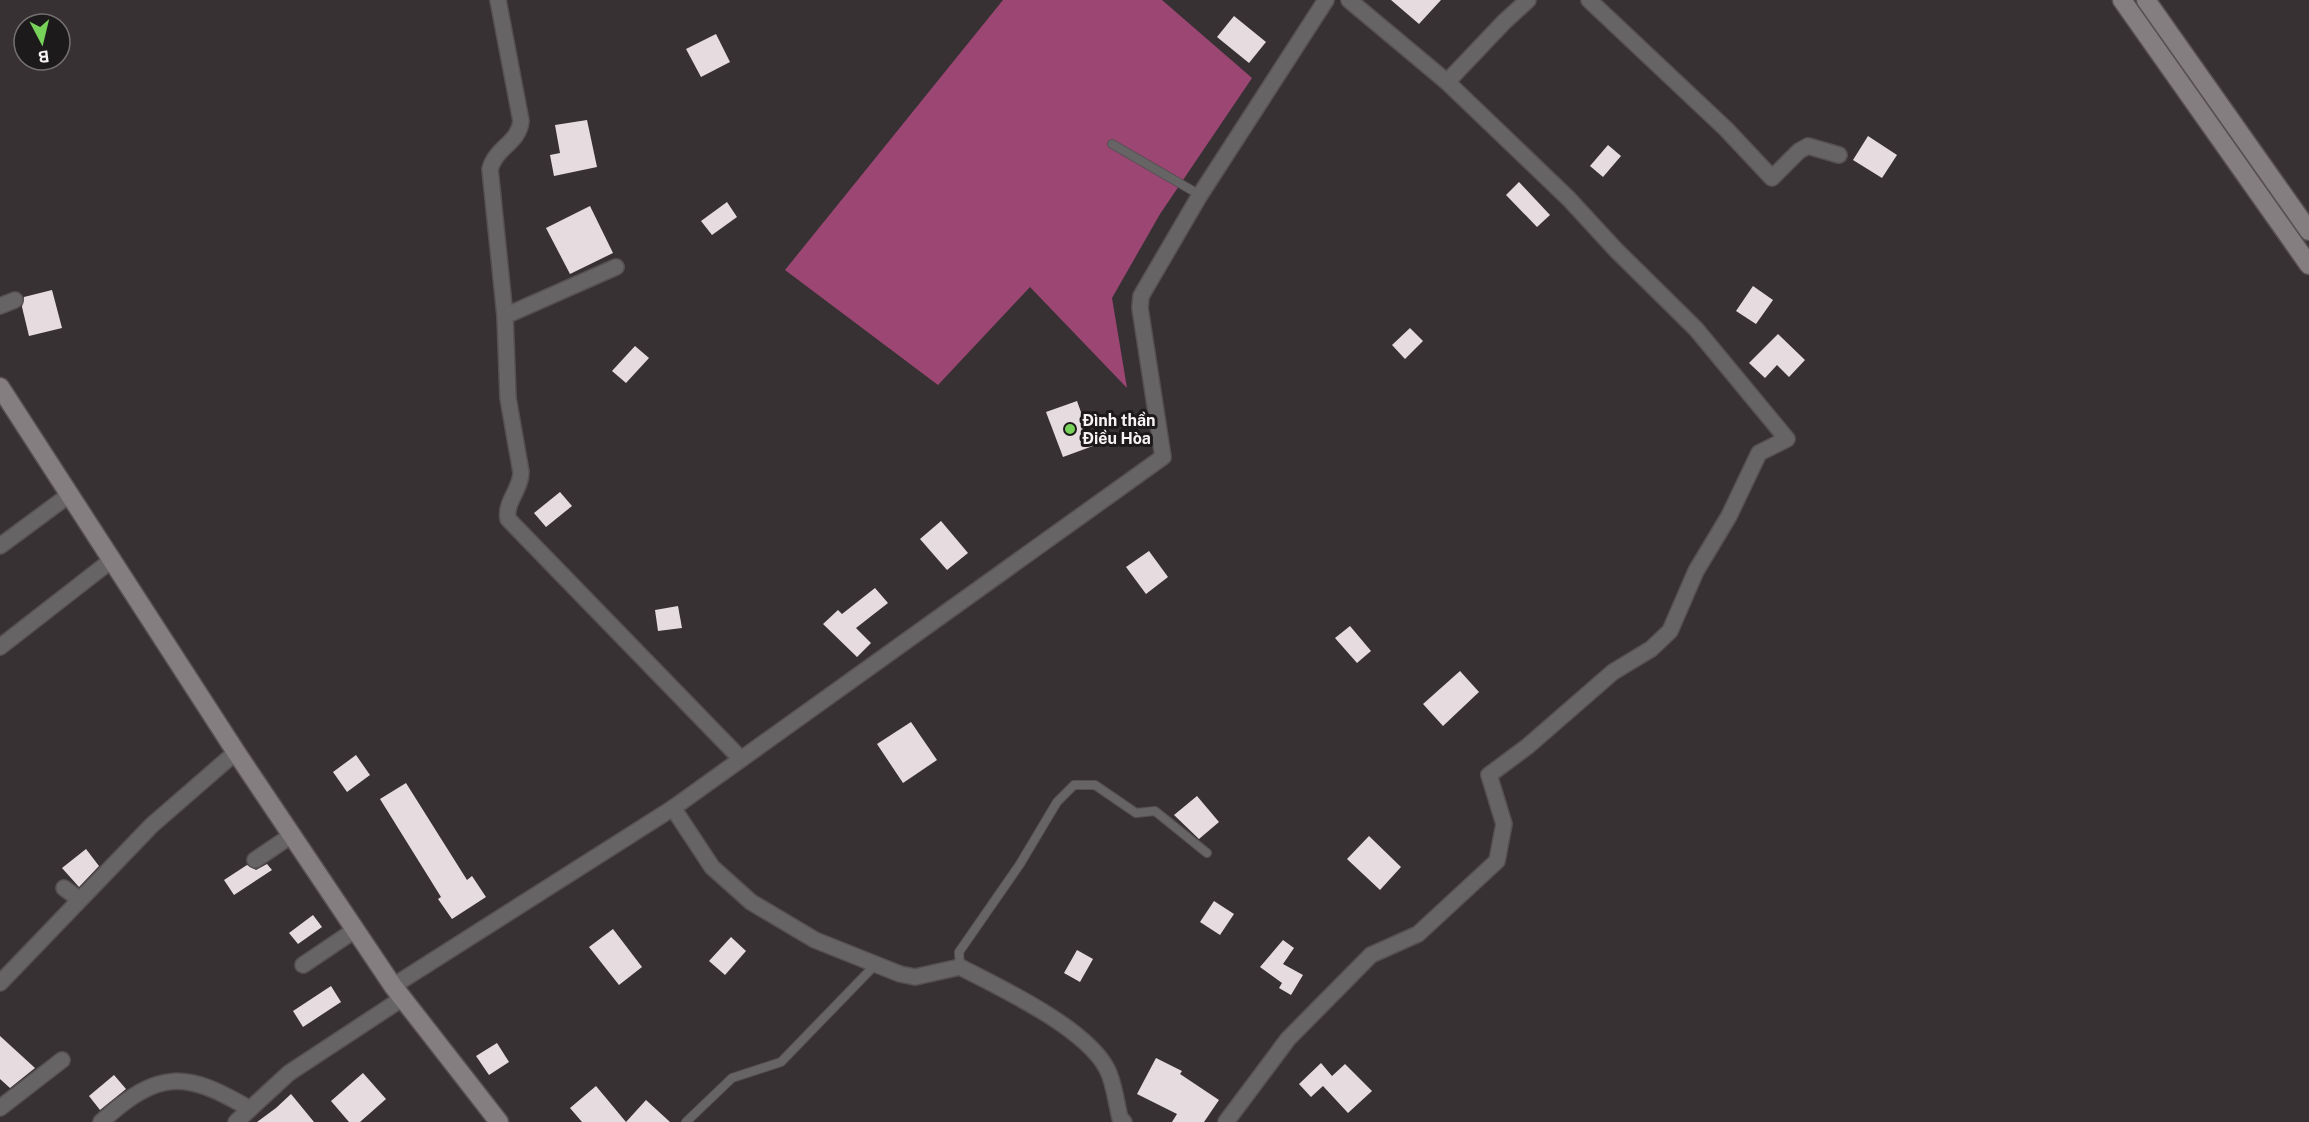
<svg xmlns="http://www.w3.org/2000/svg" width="2309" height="1122" font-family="'Public Sans',sans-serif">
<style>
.forest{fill:#9c4674}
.building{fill:#e6dce0}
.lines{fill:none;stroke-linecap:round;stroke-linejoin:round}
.lane-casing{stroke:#575053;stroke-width:10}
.street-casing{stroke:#575053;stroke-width:18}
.secondary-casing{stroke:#575053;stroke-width:21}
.lane{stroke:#676465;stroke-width:8}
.street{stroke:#676465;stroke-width:15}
.secondary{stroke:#847e81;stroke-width:18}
.poi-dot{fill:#77d259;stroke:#1d1a1b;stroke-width:2}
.labels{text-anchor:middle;stroke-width:6;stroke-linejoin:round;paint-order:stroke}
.poi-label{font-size:16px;font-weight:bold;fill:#f7f2f4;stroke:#1d1a1b;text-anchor:start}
</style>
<rect width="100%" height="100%" fill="#383134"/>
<path class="forest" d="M1003 0H1162L1252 78 1160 214 1112 298 1127 388 1030 287 938 385 785 270Z"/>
<g class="building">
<path d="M1391 0H1441L1419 24Z"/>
<path d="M1234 16 1266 42 1249 63 1217 37Z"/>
<path d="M716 34 730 62 701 77 686 49Z"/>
<path d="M587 120 597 167 554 176 550 155 560 153 555 125Z"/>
<path d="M1868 136 1897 155 1882 178 1853 160Z"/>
<path d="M1608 145 1621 156 1603 177 1590 166Z"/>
<path d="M1519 182 1550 215 1537 227 1506 195Z"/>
<path d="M727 202 737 217 712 235 701 221Z"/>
<path d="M590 206 613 253 570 274 546 228Z"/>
<path d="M1753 286 1773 300 1756 324 1736 311Z"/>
<path d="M52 290 62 328 29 336 22 307 24 297Z"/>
<path d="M1410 328 1423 341 1405 359 1392 345Z"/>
<path d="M1778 334 1805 360 1789 377 1777 365 1765 378 1749 363Z"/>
<path d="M635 346 649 358 626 383 612 371Z"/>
<path d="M1077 401 1093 446 1063 457 1046 412Z"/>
<path d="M560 492 572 506 546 527 534 513Z"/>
<path d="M941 521 968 553 947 570 920 539Z"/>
<path d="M1149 551 1168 577 1146 594 1126 567Z"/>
<path d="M875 588 888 603 856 628 871 643 857 657 823 624 838 610 842 614Z"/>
<path d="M678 606 682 628 658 631 655 610Z"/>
<path d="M1350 626 1371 651 1357 663 1335 638Z"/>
<path d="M1460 671 1479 692 1443 726 1423 704Z"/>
<path d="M911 722 937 760 903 783 877 744Z"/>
<path d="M356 755 370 775 347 792 333 772Z"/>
<path d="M406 783 467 880 472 876 486 897 452 919 438 899 441 897 380 799Z"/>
<path d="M1197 796 1219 822 1199 839 1174 815Z"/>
<path d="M1369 836 1401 867 1380 890 1347 859Z"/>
<path d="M86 849 99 866 79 887 62 868Z"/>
<path d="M267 864 272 870 234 895 224 880 247 865 256 870Z"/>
<path d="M1214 901 1234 914 1220 935 1200 922Z"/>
<path d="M313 915 322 927 298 944 289 933Z"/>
<path d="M613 929 642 967 619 985 589 947Z"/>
<path d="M731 937 746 951 725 975 709 961Z"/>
<path d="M1283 940 1294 948 1283 964 1303 975 1291 995 1279 988 1282 983 1260 967Z"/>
<path d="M1077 950 1093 959 1080 982 1064 973Z"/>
<path d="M331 986 341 1002 303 1027 293 1011Z"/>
<path d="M0 1036 35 1068 10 1088 0 1079Z"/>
<path d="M497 1043 509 1062 489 1075 476 1056Z"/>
<path d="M1156 1058 1182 1071 1180 1074 1219 1100 1204 1122H1172L1177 1114 1137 1094Z"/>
<path d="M1321 1063 1332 1076 1345 1064 1372 1091 1348 1113 1323 1086 1311 1097 1299 1084Z"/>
<path d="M363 1073 386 1099 360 1122H349L331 1101Z"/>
<path d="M114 1075 126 1089 100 1110 89 1096Z"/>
<path d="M596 1086 626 1122 646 1100 670 1122H582L570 1108Z"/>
<path d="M291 1094 314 1122H257L276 1108Z"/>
</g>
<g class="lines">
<g class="lane-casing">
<g id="lane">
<path d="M1112 144 1200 195"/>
<path d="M960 967 959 952 1020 864 1057 802 1074 785H1095L1136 813 1155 811 1207 853"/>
<path d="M686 1122 732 1078 781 1062 876 964"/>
</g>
</g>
<g class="street-casing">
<g id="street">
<path d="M498 0 521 121C519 143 496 147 490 169L505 316 508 398 521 472C521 490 505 501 508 519L741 759"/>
<path d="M1589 0 1726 129 1772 178 1799 151 1808 146 1839 155"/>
<path d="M1447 82 1504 22 1528 0"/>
<path d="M0 306 15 300"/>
<path d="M505 316 616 267"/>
<path d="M0 546 69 495"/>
<path d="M0 647 113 559"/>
<path d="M673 808 712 867 751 902 815 940 900 974 915 977 960 967C1001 988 1086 1028 1107 1069 1114 1082 1116 1102 1120 1118L1124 1122"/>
<path d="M255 860 292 835"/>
<path d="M64 888 79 899"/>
<path d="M303 965 355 930"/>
<path d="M0 983 152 825 236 752"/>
<path d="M393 986 673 808 1163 457 1140 308 1141 296 1200 195 1326 0"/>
<path d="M0 1108 62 1060"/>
<path d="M101 1122C159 1069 186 1071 250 1109"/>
<path d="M236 1122 289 1073 403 998"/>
<path d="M1226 1122 1288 1039 1371 955 1418 934 1497 861 1504 824 1489 775 1528 746 1613 672 1651 649 1670 631 1696 571 1729 516 1759 453 1787 439 1696 329 1616 250 1569 199 1447 82 1349 0"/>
</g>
</g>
<g class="secondary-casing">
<g id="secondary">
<path d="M2122 0 2309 265"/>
<path d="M2146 0 2309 231"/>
<path d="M0 387 236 752 393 986 499 1122"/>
</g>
</g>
<use href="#lane" class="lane"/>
<use href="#street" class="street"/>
<use href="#secondary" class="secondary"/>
</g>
<circle class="poi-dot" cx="1070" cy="429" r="6"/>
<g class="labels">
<g class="poi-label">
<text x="1082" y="426">Đình thần<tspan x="1082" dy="18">Điều Hòa</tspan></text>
</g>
</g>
<g transform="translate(42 42) rotate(173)"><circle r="28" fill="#1d1a1b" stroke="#747072" stroke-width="1.5"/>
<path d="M0-4.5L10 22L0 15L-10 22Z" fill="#77d259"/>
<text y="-9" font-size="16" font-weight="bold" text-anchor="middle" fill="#f7f2f4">B</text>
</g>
</svg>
